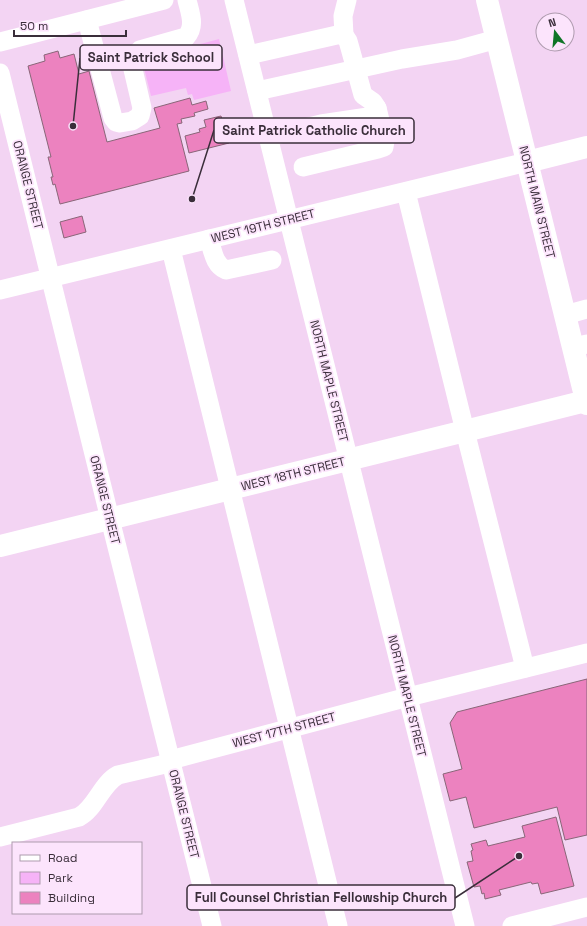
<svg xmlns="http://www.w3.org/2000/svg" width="587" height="926" font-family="'Space Grotesk',sans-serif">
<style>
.green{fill:#f6b3f7}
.building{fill:#ec82bf;stroke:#896678}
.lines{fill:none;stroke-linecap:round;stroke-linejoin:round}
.minor{stroke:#fff;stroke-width:19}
.major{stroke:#fff;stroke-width:22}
.labels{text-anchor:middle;stroke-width:3.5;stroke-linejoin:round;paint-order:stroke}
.street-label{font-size:12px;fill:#3a2e3a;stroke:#fce4fc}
.leader{fill:none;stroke:#3a2e3a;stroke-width:1.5}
.callout-dot{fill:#3a2e3a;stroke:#fce4fc;stroke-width:1.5}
.callout{fill:#fce4fc;stroke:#3a2e3a;stroke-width:1.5}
.callout-label{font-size:13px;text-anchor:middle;font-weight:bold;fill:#3a2e3a}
</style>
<rect width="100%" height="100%" fill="#f3d4f3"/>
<path class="green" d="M219 39 231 91 194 100 192 94 188 95 186 88 151 96 142 60Z"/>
<g class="building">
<path d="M58 51 60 58 74 54 79 74 89 71 107 142 160 128 154 108 190 98 192 105 206 101 208 109 194 113 195 116 181 119 182 123 177 124 189 171 60 204 55 184 53 185 51 177H53L48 157H51L28 66 45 61 44 55Z"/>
<path d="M221 116 229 143 189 153 185 136 200 132 199 129 206 127 204 120Z"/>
<path d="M82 216 86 232 64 238 60 222Z"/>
<path d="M587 679V835L565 840 557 807 474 828 466 797 450 801 443 774 462 769 450 723 457 712Z"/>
<path d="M556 817 574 886 541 894 538 883 532 884 531 882 499 890 501 895 485 899 484 893 482 894 480 886 474 887 467 862 473 861 471 851 473 850 471 844 486 840 488 846 525 837 522 826Z"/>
</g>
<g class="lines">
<g class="minor">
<path d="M234 0 465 926"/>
<path d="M87 20 113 118 116 122 120 123 132 121 140 116 142 108 132 65 133 58 140 50 186 37C196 26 190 13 187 0"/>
<path d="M344 35 343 16 347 0"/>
<path d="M0 42 164 0"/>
<path d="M248 55 337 35H344L348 41 350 48 363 95 373 102 377 108 374 113 368 117 321 124 268 137"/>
<path d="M0 73 110 519 212 926"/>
<path d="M257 91 402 59 457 50 497 39"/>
<path d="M303 167 378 149 384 147 385 141 377 108"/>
<path d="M406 192 465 431 525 668"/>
<path d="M209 239C213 251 214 265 226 270L272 260"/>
<path d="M171 249 338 926"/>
<path d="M0 290 527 162"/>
<path d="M565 315 587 309"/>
<path d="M573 347 587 344"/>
<path d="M0 837 79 817C96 808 101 784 118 775L161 765 178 758 408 697 587 653"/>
<path d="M512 926 587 907"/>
</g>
<g class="major">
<path d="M487 0 587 404"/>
<path d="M527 162 587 147"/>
<path d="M0 546 586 401"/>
</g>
</g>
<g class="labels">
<g class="street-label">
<text transform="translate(28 185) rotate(76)" y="4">ORANGE STREET</text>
<text transform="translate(537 202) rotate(76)" y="4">NORTH MAIN STREET</text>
<text transform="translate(263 226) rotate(-14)" y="4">WEST 19TH STREET</text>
<text transform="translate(329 381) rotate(76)" y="4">NORTH MAPLE STREET</text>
<text transform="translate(293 474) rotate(-14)" y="4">WEST 18TH STREET</text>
<text transform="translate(105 500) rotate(76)" y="4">ORANGE STREET</text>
<text transform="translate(407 696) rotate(76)" y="4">NORTH MAPLE STREET</text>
<text transform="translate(284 730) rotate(-15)" y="4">WEST 17TH STREET</text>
<text transform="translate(184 814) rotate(76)" y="4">ORANGE STREET</text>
</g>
</g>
<path class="leader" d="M73 126L80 58M192 199L214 130M519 856L455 898"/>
<g class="callout-dot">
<circle cx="73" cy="126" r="4"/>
<circle cx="192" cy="199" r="4"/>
<circle cx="519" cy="856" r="4"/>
</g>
<g class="callout">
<rect x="80" y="45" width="142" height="25" rx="4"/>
<rect x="214" y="118" width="200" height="25" rx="4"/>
<rect x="187" y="885" width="268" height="25" rx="4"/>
</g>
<g class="callout-label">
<text x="151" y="62">Saint Patrick School</text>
<text x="314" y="135">Saint Patrick Catholic Church</text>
<text x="321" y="902">Full Counsel Christian Fellowship Church</text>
</g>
<rect x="12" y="842" width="130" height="72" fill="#fce4fc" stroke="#ae9bae"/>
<rect x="20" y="855" width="20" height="6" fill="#ffffff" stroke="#ae9bae"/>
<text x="48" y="862" font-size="12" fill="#3a2e3a">Road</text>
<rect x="20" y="872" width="20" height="12" fill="#f6b3f7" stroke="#ae9bae"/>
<text x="48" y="882" font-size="12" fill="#3a2e3a">Park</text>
<rect x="20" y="892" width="20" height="12" fill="#ec82bf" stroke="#ae9bae"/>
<text x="48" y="902" font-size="12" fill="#3a2e3a">Building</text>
<g transform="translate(555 32) rotate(344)"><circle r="19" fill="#fce4fc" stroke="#ae9bae"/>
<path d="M0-3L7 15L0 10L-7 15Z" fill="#0f7527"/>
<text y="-6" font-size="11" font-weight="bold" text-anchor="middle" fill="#3a2e3a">N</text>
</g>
<path d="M14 30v6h112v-6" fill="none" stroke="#3a2e3a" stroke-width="2"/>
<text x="20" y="30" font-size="12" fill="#3a2e3a" stroke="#fce4fc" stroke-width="3" paint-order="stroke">50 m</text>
</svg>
